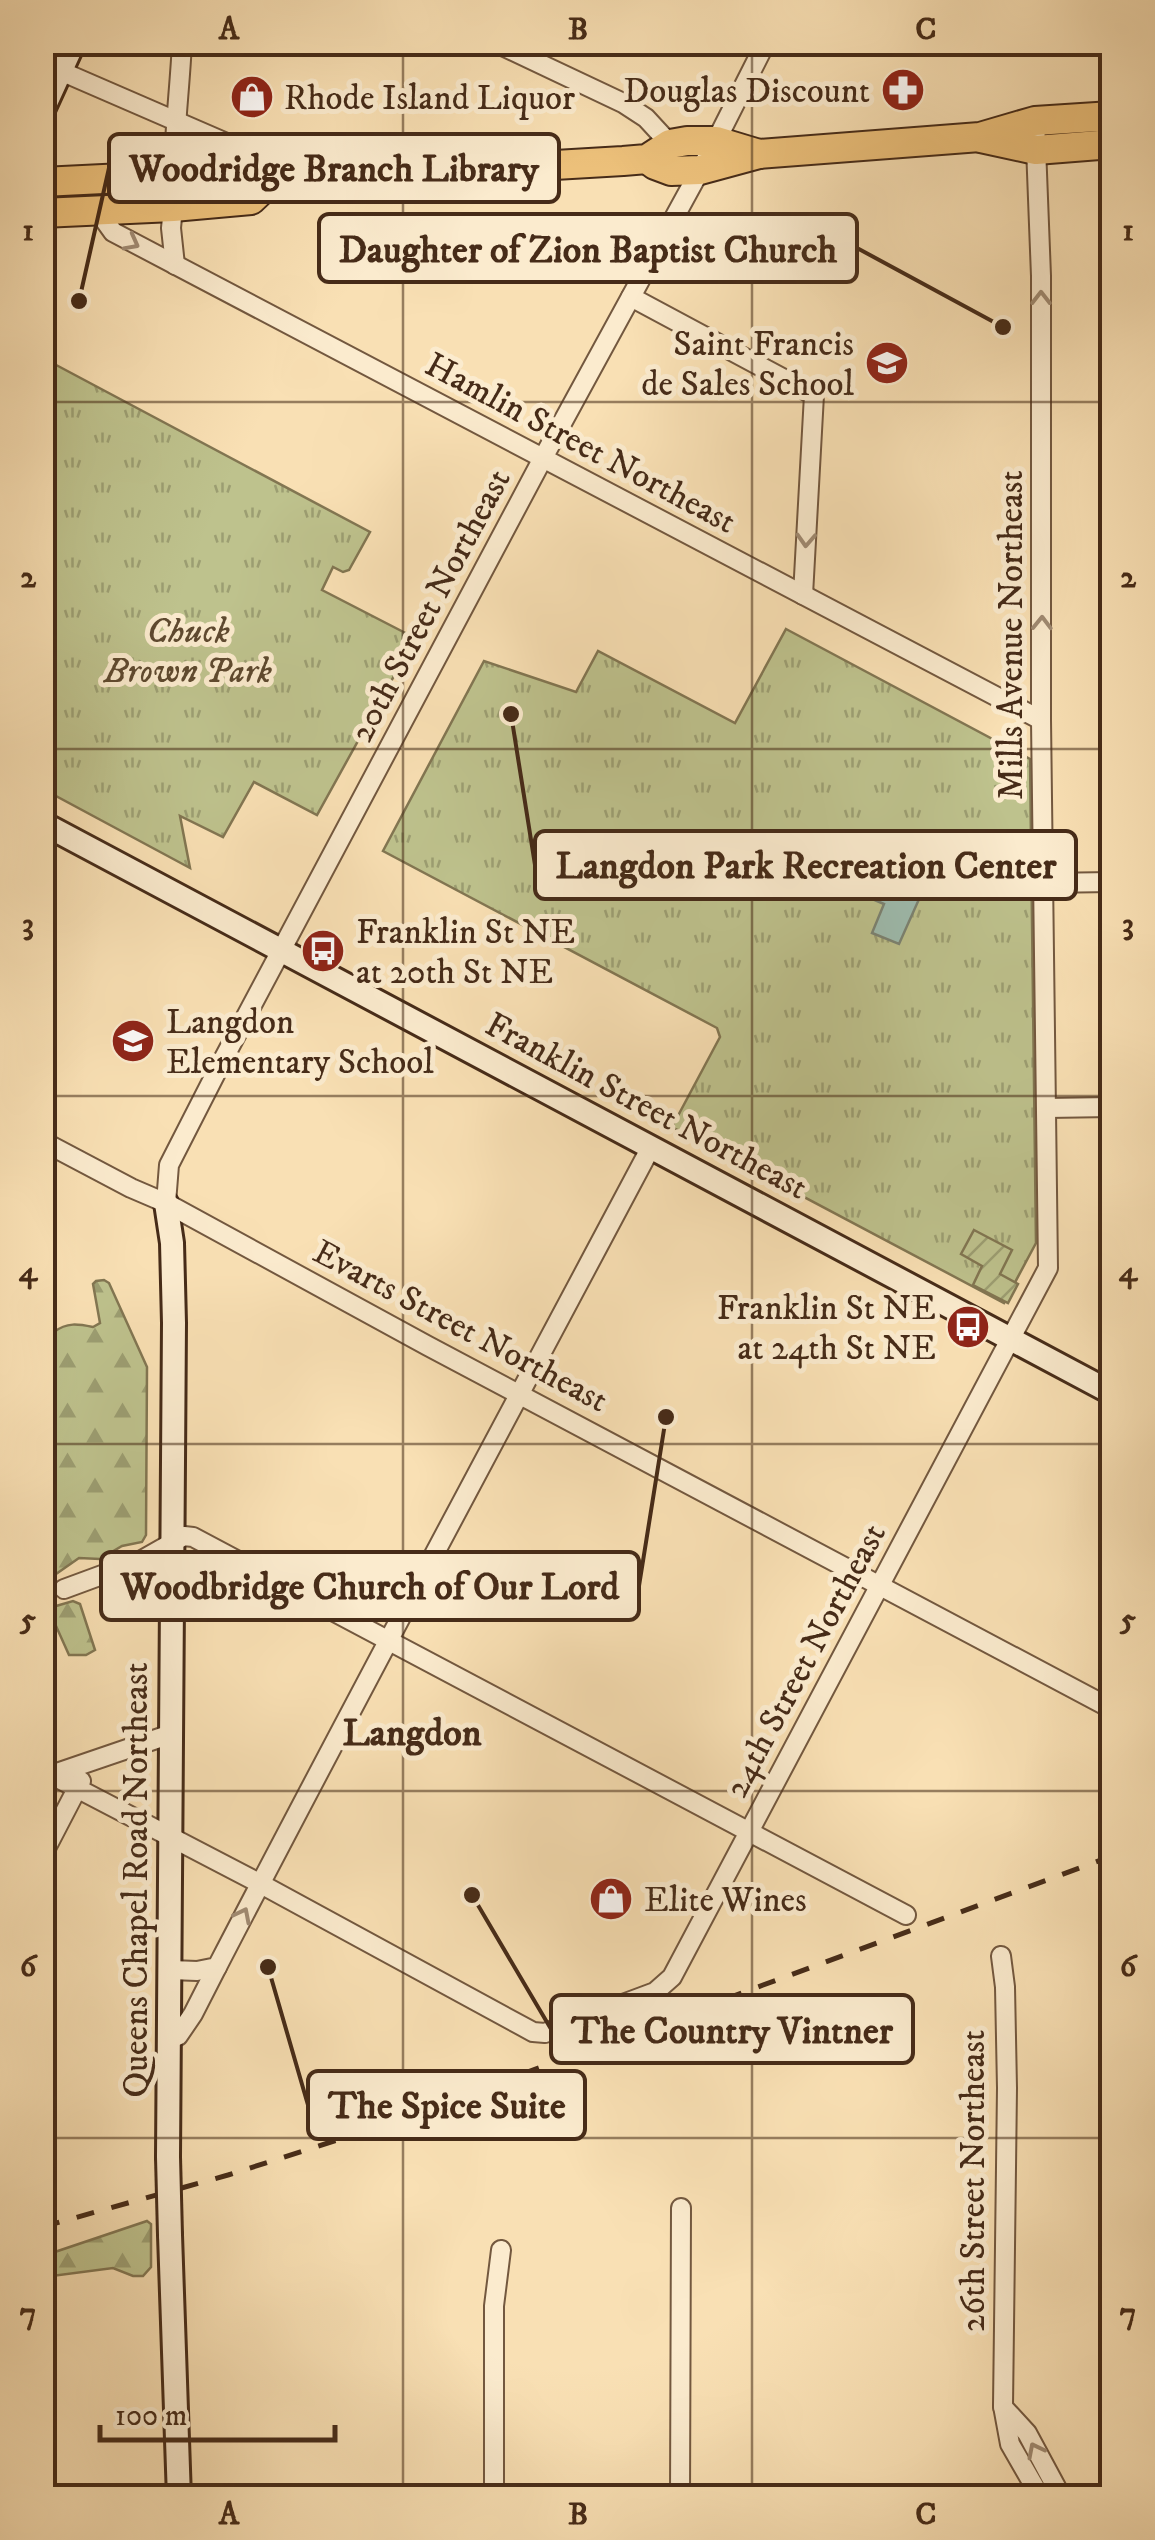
<svg xmlns="http://www.w3.org/2000/svg" width="1155" height="2540" font-family="'IM FELL DW Pica',serif">
<style>
.forest{fill:url(#forest-firs);stroke:#827652;stroke-width:2.5}
.park{fill:url(#park-tufts);stroke:#827652;stroke-width:2.5}
.garden{fill:url(#garden-furrows);stroke:#827652;stroke-width:2.5}
.water{fill:#9ebdb0;stroke:#7b8373;stroke-width:2.5}
.lines{fill:none;stroke-linecap:round;stroke-linejoin:round}
.street-casing{stroke:#73583f;stroke-width:22}
.secondary-casing{stroke:#462b18;stroke-width:28}
.primary-casing{stroke:#462b18;stroke-width:32}
.street{stroke:#fbebce;stroke-width:18}
.secondary{stroke:#fbebce;stroke-width:22}
.primary{stroke:#ecc07a;stroke-width:28}
.rail{stroke:#462b18;stroke-width:5;stroke-dasharray:18 18;stroke-linecap:butt}
.secondary-bridge-casing{stroke:#462b18;stroke-width:28;stroke-linecap:butt}
.secondary-bridge{stroke:#fbebce;stroke-width:22}
.oneway{stroke:#a08b73}
.grid{fill:none;stroke:#462b18;stroke-width:2.5;stroke-opacity:0.55}
.labels{text-anchor:middle;stroke-width:10;stroke-linejoin:round;paint-order:stroke}
.poi-label{font-size:35px;fill:#462b18;stroke:#fbebce;text-anchor:start}
.street-label{font-size:35px;fill:#462b18;stroke:#fbebce}
.park-label{font-size:35px;font-style:italic;fill:#5e492f;stroke:#fbebce}
.neighbourhood-label{font-size:38px;font-weight:bold;fill:#462b18;stroke:#fbebce}
.leader{fill:none;stroke:#462b18;stroke-width:4}
.callout-dot{fill:#462b18;stroke:#fbebce;stroke-width:4}
.callout{fill:#fbebce;stroke:#462b18;stroke-width:4}
.callout-label{font-size:38px;text-anchor:middle;font-weight:bold;fill:#462b18}
.neatline{fill:none;stroke:#462b18;stroke-width:4}
.grid-label{font-size:32px;text-anchor:middle;font-weight:bold;fill:#462b18}
</style>
<defs>
<pattern id="forest-firs" width="22" height="20" patternUnits="userSpaceOnUse" patternTransform="scale(2.5)"><rect width="22" height="20" fill="#bec28d"/><path d="M5 1l3.5 6h-7zM16 11l3.5 6h-7z" fill="#9c9e72"/></pattern>
<pattern id="park-tufts" width="24" height="20" patternUnits="userSpaceOnUse" patternTransform="scale(2.5)"><rect width="24" height="20" fill="#bec28d"/><path d="M3 7l-1-3M5 7V3M7 7l1-3M15 17l-1-3M17 17v-4M19 17l1-3" fill="none" stroke="#9c9e72"/></pattern>
<pattern id="garden-furrows" width="10" height="10" patternUnits="userSpaceOnUse" patternTransform="scale(2.5)"><rect width="10" height="10" fill="#bec28d"/><path d="M-1 1l2-2M0 10L10 0M9 11l2-2" fill="none" stroke="#9c9e72"/></pattern>
</defs>
<rect width="100%" height="100%" fill="#f9e0b4"/>
<filter id="stains"><feTurbulence type="fractalNoise" baseFrequency=".002" numOctaves="4"/><feColorMatrix values="0 0 0 0 .2 0 0 0 0 .09 0 0 0 0 .02 0 0 0 .5 -.17"/></filter>
<radialGradient id="worn" r=".72"><stop offset=".6" stop-color="#630" stop-opacity="0"/><stop offset="1" stop-color="#630" stop-opacity=".3"/></radialGradient>
<g class="forest">
<path d="M104 1280 109 1283 147 1367 146 1535 142 1542 122 1546 100 1559 79 1558 46 1581 53 1603 56 1606 73 1601 80 1604 95 1650 86 1655H69L52 1617 43 1615V1382L51 1360 54 1332C67 1322 78 1324 93 1327L100 1323 93 1284 96 1281Z"/>
<path d="M147 2221 151 2224V2267L143 2276H133L113 2268 52 2276 43 2269V2256Z"/>
</g>
<g class="park">
<path d="M43 358 370 532 349 570 343 572 333 567 322 590 415 638 317 815 254 782 223 837 180 816 190 868 43 789Z"/>
<path d="M786 629 1030 759 1036 1243 1004 1303 672 1127 720 1037 717 1028 383 851 484 661 576 692 598 651 735 723Z"/>
</g>
<path class="garden" d="M974 1230 1012 1250 1000 1274 1018 1284 1008 1303 973 1285 982 1266 961 1254Z"/>
<path class="water" d="M871 876 920 897 899 944 872 933 884 904 863 895Z"/>
<g class="lines">
<g class="street-casing">
<g id="street">
<path d="M494 42 623 103 646 118 670 144"/>
<path d="M1107 42 1112 45"/>
<path d="M42 63 245 151 257 161 270 181"/>
<path d="M174 175C174 131 180 87 182 42"/>
<path d="M173 207 171 228 175 265"/>
<path d="M98 211 113 232 1041 720"/>
<path d="M631 297 814 395 803 595"/>
<path d="M1044 883 1112 882"/>
<path d="M1047 1108 1112 1107"/>
<path d="M42 1141 131 1188 166 1203 428 1346 1112 1709"/>
<path d="M166 1203 169 1165 217 1071 543 458 716 141 766 42"/>
<path d="M64 1589 140 1561 184 1536 193 1537 906 1915"/>
<path d="M42 1770 259 1883 533 2032 545 2033 655 1992 672 1977 1048 1268 1041 720V276L1035 121"/>
<path d="M48 1776 171 1734"/>
<path d="M42 1856 81 1781"/>
<path d="M1001 1956 1005 1987 1007 2088 1003 2406 1010 2444 1041 2498"/>
<path d="M171 1970 197 1971 217 1967C359 1693 506 1420 651 1147"/>
<path d="M178 2036 193 2014 217 1967"/>
<path d="M1003 2407 1027 2433 1062 2498"/>
<path d="M494 2498V2306L501 2250"/>
<path d="M680 2498 681 2208"/>
</g>
</g>
<g class="secondary-casing">
<g id="secondary">
<path d="M42 112 74 42"/>
<path d="M42 823 1112 1393"/>
<path d="M166 1203 172 1243 174 1323 168 2157"/>
<path d="M170 2235 179 2498"/>
</g>
</g>
<g class="primary-casing">
<g id="primary">
<path d="M981 138 1036 150 1112 144"/>
<path d="M647 159 655 165 671 171 700 170 759 154 980 137 1035 121 1112 116"/>
<path d="M42 182 246 172 270 182 623 161 647 159 670 144 687 141H716L759 154"/>
<path d="M42 213 173 207 251 200 270 182"/>
</g>
</g>
<use href="#street" class="street"/>
<use href="#secondary" class="secondary"/>
<use href="#primary" class="primary"/>
<path class="rail" d="M42 2227 228 2175 390 2123 1112 1856"/>
<g class="secondary-bridge-casing">
<path id="secondary-bridge" d="M168 2157 170 2235"/>
</g>
<use href="#secondary-bridge" class="secondary-bridge"/>
</g>
<defs><path id="oneway-chevron" d="M-2-3.5L2.5 0L-2 3.5" fill="none" stroke-width="1.6" stroke-linecap="round" stroke-linejoin="round" transform="scale(2.5)"/></defs>
<g class="oneway">
<use href="#oneway-chevron" transform="translate(132 243) rotate(28)"/>
<use href="#oneway-chevron" transform="translate(1041 298) rotate(-90)"/>
<use href="#oneway-chevron" transform="translate(806 540) rotate(93)"/>
<use href="#oneway-chevron" transform="translate(1042 623) rotate(-89)"/>
<use href="#oneway-chevron" transform="translate(243 1915) rotate(-63)"/>
<use href="#oneway-chevron" transform="translate(1035 2450) rotate(-117)"/>
</g>
<path class="grid" d="M403 42V2498M752 42V2498M42 402H1112M42 749H1112M42 1096H1112M42 1444H1112M42 1791H1112M42 2138H1112"/>
<defs>
<g id="pharmacy-disc" transform="scale(2.25)"><circle r="9.5" fill="#8f2418" stroke="#fbebce"/><path d="M-2-6h4v4h4v4h-4v4h-4v-4h-4v-4h4Z" fill="#fff"/></g>
<g id="shop-disc" transform="scale(2.25)"><circle r="9.5" fill="#8f2418" stroke="#fbebce"/><path d="M-5-2.5h2.3a2.7 3.5 0 0 1 5.4 0H5L5.5 6h-11ZM-1.5-2.5h3a1.5 2.3 0 0 0-3 0Z" fill="#fff"/></g>
<g id="school-disc" transform="scale(2.25)"><circle r="9.5" fill="#8f2418" stroke="#fbebce"/><path d="M0-5L7-2L0 1L-7-2ZM-4 1L0 2.5L4 1V4Q0 6-4 4Z" fill="#fff"/></g>
<g id="bus-disc" transform="scale(2.25)"><circle r="9.5" fill="#8f2418" stroke="#fbebce"/><path d="M-5-6H5V4H4V6H2V4H-2V6H-4V4H-5ZM-3.5-4V0h7V-4ZM-3.5 1.2v1.5H-2V1.2ZM2 1.2v1.5H3.5V1.2Z" fill="#fff"/></g>
</defs>
<g fill-rule="evenodd">
<use href="#pharmacy-disc" x="903" y="90"/>
<use href="#shop-disc" x="252" y="97"/>
<use href="#school-disc" x="887" y="363"/>
<use href="#bus-disc" x="323" y="951"/>
<use href="#school-disc" x="133" y="1041"/>
<use href="#bus-disc" x="968" y="1327"/>
<use href="#shop-disc" x="611" y="1899"/>
</g>
<g class="labels">
<g class="poi-label">
<text x="870" y="102" text-anchor="end">Douglas Discount</text>
<text x="284" y="109">Rhode Island Liquor</text>
<text x="854" y="355" text-anchor="end">Saint Francis<tspan x="854" dy="40">de Sales School</tspan></text>
<text x="356" y="943">Franklin St NE<tspan x="356" dy="40">at 20th St NE</tspan></text>
<text x="166" y="1033">Langdon<tspan x="166" dy="40">Elementary School</tspan></text>
<text x="936" y="1319" text-anchor="end">Franklin St NE<tspan x="936" dy="40">at 24th St NE</tspan></text>
<text x="644" y="1911">Elite Wines</text>
</g>
<g class="street-label">
<text transform="translate(581 442) rotate(28)" y="12">Hamlin Street Northeast</text>
<text transform="translate(429 605) rotate(-62)" y="12">20th Street Northeast</text>
<text transform="translate(1010 635) rotate(-90)" y="12">Mills Avenue Northeast</text>
<text transform="translate(647 1105) rotate(28)" y="12">Franklin Street Northeast</text>
<text transform="translate(461 1325) rotate(28)" y="12">Evarts Street Northeast</text>
<text transform="translate(804 1660) rotate(-62)" y="12">24th Street Northeast</text>
<text transform="translate(135 1880) rotate(-90)" y="12">Queens Chapel Road Northeast</text>
<text transform="translate(972 2181) rotate(-90)" y="12">26th Street Northeast</text>
</g>
<g class="park-label">
<text x="188" y="642">Chuck<tspan x="188" dy="40">Brown Park</tspan></text>
</g>
<g class="neighbourhood-label">
<text x="412" y="1745">Langdon</text>
</g>
</g>
<path class="leader" d="M79 301L109 168M1003 327L857 248M511 714L535 865M666 1417L639 1586M472 1895L551 2029M268 1967L308 2105"/>
<g class="callout-dot">
<circle cx="79" cy="301" r="10"/>
<circle cx="1003" cy="327" r="10"/>
<circle cx="511" cy="714" r="10"/>
<circle cx="666" cy="1417" r="10"/>
<circle cx="472" cy="1895" r="10"/>
<circle cx="268" cy="1967" r="10"/>
</g>
<g class="callout">
<rect x="109" y="134" width="450" height="68" rx="10"/>
<rect x="319" y="214" width="538" height="68" rx="10"/>
<rect x="535" y="831" width="541" height="68" rx="10"/>
<rect x="101" y="1552" width="538" height="68" rx="10"/>
<rect x="551" y="1995" width="362" height="68" rx="10"/>
<rect x="308" y="2071" width="277" height="68" rx="10"/>
</g>
<g class="callout-label">
<text x="334" y="181">Woodridge Branch Library</text>
<text x="588" y="262">Daughter of Zion Baptist Church</text>
<text x="806" y="878">Langdon Park Recreation Center</text>
<text x="370" y="1599">Woodbridge Church of Our Lord</text>
<text x="732" y="2043">The Country Vintner</text>
<text x="447" y="2118">The Spice Suite</text>
</g>
<rect width="1155" height="2540" fill="none" stroke="#f9e0b4" stroke-width="110"/>
<path d="M100 2425v15h235v-15" fill="none" stroke="#462b18" stroke-width="5"/>
<text x="115" y="2425" font-size="30" fill="#462b18" stroke="#fbebce" stroke-width="8" paint-order="stroke">100 m</text>
<rect x="55" y="55" width="1045" height="2430" class="neatline"/>
<g class="grid-label">
<text x="229" y="39">A</text>
<text x="578" y="39">B</text>
<text x="926" y="39">C</text>
<text x="28" y="240">1</text>
<text x="1128" y="240">1</text>
<text x="28" y="587">2</text>
<text x="1128" y="587">2</text>
<text x="28" y="934">3</text>
<text x="1128" y="934">3</text>
<text x="28" y="1281">4</text>
<text x="1128" y="1281">4</text>
<text x="28" y="1629">5</text>
<text x="1128" y="1629">5</text>
<text x="28" y="1976">6</text>
<text x="1128" y="1976">6</text>
<text x="28" y="2323">7</text>
<text x="1128" y="2323">7</text>
<text x="229" y="2524">A</text>
<text x="578" y="2524">B</text>
<text x="926" y="2524">C</text>
</g>
<rect width="100%" height="100%" filter="url(#stains)"/>
<rect width="100%" height="100%" fill="url(#worn)"/>
</svg>
